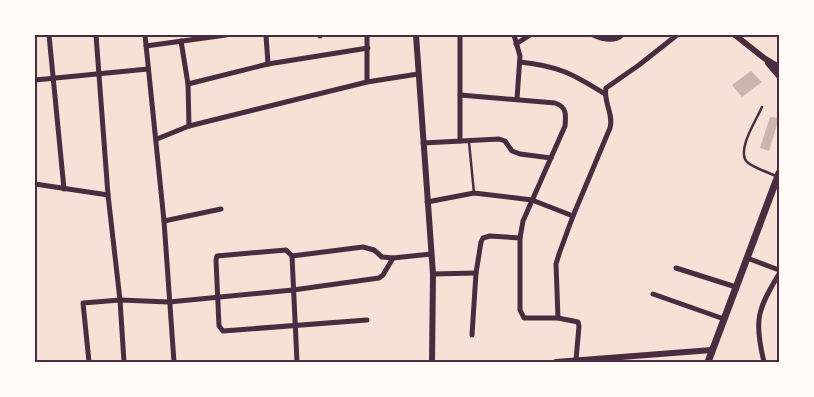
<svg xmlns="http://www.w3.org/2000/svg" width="814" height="397" font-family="Karla,sans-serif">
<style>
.building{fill:#ccb4b1}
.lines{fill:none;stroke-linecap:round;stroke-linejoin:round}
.service{stroke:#4a2c40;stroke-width:2.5}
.minor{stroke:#4a2c40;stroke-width:5}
.tertiary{stroke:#4a2c40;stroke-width:6}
.secondary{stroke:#4a2c40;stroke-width:7}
.neatline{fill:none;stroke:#4a2c40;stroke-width:2}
</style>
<rect width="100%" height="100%" fill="#f7e1d7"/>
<g class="building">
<path d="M751 71 762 82 742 97 732 85Z"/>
<path d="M770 117 779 118 769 151 760 148Z"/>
</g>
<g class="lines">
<g class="service">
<path d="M762 107C757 119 736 150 747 162 754 168 767 172 776 176"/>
<path d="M469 142 474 193"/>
</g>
<g class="minor">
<path d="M49 35 64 189"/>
<path d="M96 35 108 195 120 300 124 362"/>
<path d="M145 35 164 221 174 362"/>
<path d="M266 35 268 64"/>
<path d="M367 35V82"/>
<path d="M514 35 520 56 517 99"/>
<path d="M593 35C602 39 614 42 622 35"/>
<path d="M320 36V35"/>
<path d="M181 41 188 84 189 126"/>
<path d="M516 44 530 35"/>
<path d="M146 46 226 35"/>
<path d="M520 62C559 66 573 74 605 94"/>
<path d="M35 80 148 69"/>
<path d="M188 84 268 64 368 48"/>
<path d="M460 95 555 103C567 107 566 115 565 126L523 221 520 238V310L524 318H558L578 322 579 326 576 360"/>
<path d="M157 139 189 126 367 82 418 74"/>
<path d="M460 141V35"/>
<path d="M423 143 499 139 505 141 512 151 520 154 551 158"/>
<path d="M35 184 108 195"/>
<path d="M427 202 474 193 532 200 573 216"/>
<path d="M164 221 221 209"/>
<path d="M292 256 363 247 374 250 382 257 393 258 431 254"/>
<path d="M747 258 779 270"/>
<path d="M676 268 736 287"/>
<path d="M433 274 476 273"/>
<path d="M653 294 724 319"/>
<path d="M558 318 556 264 559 254 573 216 610 128C614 114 603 102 606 88L639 65 677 35"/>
<path d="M472 335 476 273 481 242 483 238 490 236 520 238"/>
<path d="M89 362 83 303 120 300 169 302 293 290 379 278 383 275 393 258"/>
<path d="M297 362 292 256 286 250 217 256 216 260 219 326 223 331 367 320"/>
<path d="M764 362C754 321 757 310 779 274"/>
</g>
<g class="tertiary">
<path d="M416 35 433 274 432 362"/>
<path d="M735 35 764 58 779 67"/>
<path d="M768 63 779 76"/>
<path d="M556 362 712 350"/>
</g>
<path class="secondary" d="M708 362 779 173"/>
</g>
<rect width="814" height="397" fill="none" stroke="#fffaf5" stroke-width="72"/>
<rect x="36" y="36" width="742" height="325" class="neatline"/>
</svg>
